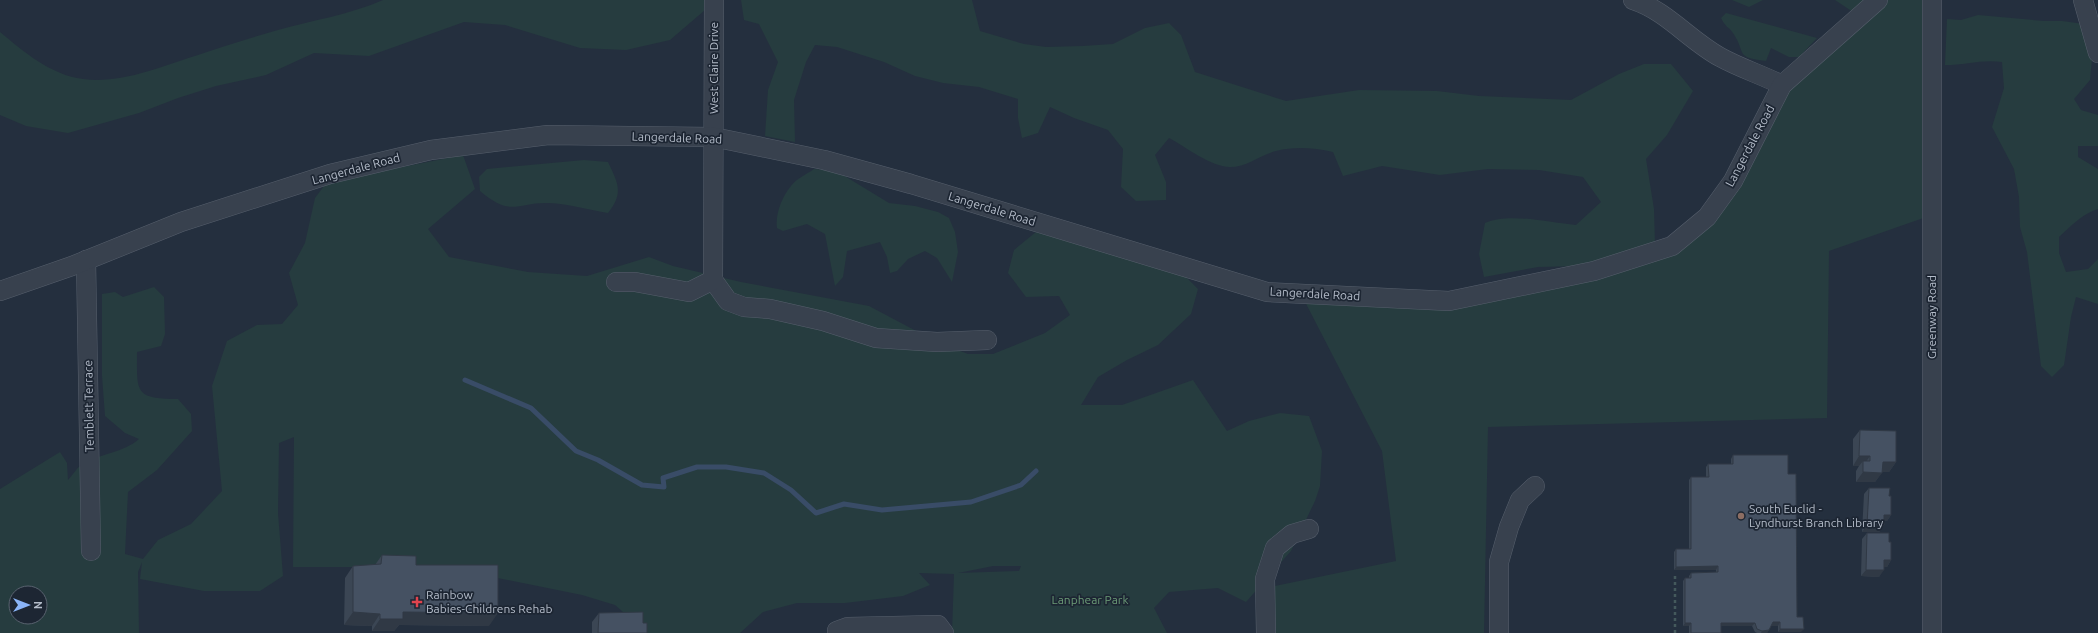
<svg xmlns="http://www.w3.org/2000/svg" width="2098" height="633" font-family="Ubuntu,sans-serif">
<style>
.green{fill:#263c3f;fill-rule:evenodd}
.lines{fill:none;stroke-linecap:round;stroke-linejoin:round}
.stream{stroke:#394c67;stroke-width:5}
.minor-casing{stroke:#565f6c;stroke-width:20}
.path{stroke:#44595c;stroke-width:2.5;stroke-dasharray:3 3;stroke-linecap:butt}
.minor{stroke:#38414e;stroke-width:19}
.wall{fill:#3b4654}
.shaded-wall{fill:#303945}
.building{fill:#455162;stroke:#303945}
.education-dot{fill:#8d6e63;stroke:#1d2633;stroke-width:1.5}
.health-dot{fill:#e0444e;stroke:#1d2633;stroke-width:1.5}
.labels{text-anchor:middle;stroke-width:3.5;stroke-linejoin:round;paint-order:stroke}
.street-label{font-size:12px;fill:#b4bcc9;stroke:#1d2633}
.poi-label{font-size:12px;fill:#b4bcc9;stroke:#1d2633;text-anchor:start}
.park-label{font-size:12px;fill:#6b9a76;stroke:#1d2633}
</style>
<rect width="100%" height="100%" fill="#242f3e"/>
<g class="green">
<path d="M383 0H705V10L670 40 626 50 580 48 505 25 464 22 369 56 314 53 266 75 216 86 178 98 139 113 68 133 26 126 0 115V32C24 52 51 75 83 79 121 84 160 67 195 56 222 47 250 38 278 30 313 20 349 15 383 0Z"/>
<path d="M741 0H972L980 31 1024 44 1046 47 1083 46 1113 44 1145 28 1169 23 1181 35 1195 72 1286 101 1359 90 1437 91 1479 96 1571 100 1619 74 1644 64H1671L1693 91 1667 135 1646 159 1654 209 1655 244 1580 266 1538 267 1484 277 1479 254 1485 223C1510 212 1549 223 1576 225L1601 202 1583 177 1539 170 1488 169 1440 175 1382 166 1343 176 1333 152C1314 148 1296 146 1276 151 1260 155 1247 167 1230 167 1211 167 1186 147 1169 138L1155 155 1166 182V200L1136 201 1121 187 1123 149 1108 130 1074 118 1050 107 1038 133 1022 138 1018 118V99L979 87 943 83 915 76 884 62 837 47 815 45 806 62 794 100 795 142 765 136 768 90 778 62 759 24 744 20Z"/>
<path d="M1732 0H1763L1749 7Z"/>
<path d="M1835 0H1932V215L1829 251 1827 418 1488 427 1484 633H1266L1265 588 1396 561 1382 451 1301 294 1449 301 1672 246 1707 217 1782 85 1859 16Z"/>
<path d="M1726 13 1817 38 1799 57H1789L1771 48 1766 61C1734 57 1747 54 1733 33 1728 26 1726 28 1721 18Z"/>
<path d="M1978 15 2044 21H2062L2084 24 2092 59 2090 80 2074 99 2081 110 2098 115V146H2078V157L2098 169V209C2083 213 2070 227 2059 237V253L2066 272 2088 269 2098 259V304L2076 297 2071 317 2064 365 2052 377 2041 366 2027 252 2020 227 2019 197 2014 169 1992 127 2004 88 2002 62C1983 59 1965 65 1945 65L1947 19 1961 20Z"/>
<path d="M463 155 475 189 428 229 449 257 528 272 587 276 649 257 673 266 741 282 869 306 937 342 968 354H993L1045 333 1070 315 1059 296 1026 297 1008 273 1014 250 1036 232 1185 276 1198 289 1191 314 1158 345 1127 360 1098 377 1081 405H1122L1193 380 1227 431 1249 421 1280 413 1309 416 1322 451 1320 486 1315 501 1291 551 1246 602 1218 588 1169 592 1154 608 1167 633H952L954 574 919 573 930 585 903 596 845 603H797L763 612 740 633H647L615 605 582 595 468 572 381 567H293L294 437 279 443 278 513 283 576 260 591H204L140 579 142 562 138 572 139 633H0V489L60 452 67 463 68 480C73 475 77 467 83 464 101 453 123 453 139 439L125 433 105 416 102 376V294L115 292 123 297 154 287 164 297 165 334 161 346 137 352C137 392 134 399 178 399L191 414 192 431 157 470 128 492 125 554 143 559 158 540 191 524 222 491 212 386 227 341 257 325 282 324 298 305 289 273 305 243 315 198 327 182ZM993 566H1021L1019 571 958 573ZM16 593H40V617H16Z"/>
<path d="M584 160 608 162C618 183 624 193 608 213 589 210 569 204 549 203 516 202 512 218 480 191L479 177 487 169Z"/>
<path d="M814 169 829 170 843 175 889 203 915 206 938 212 949 218 955 232 958 252 952 282 937 258 925 251 908 259 897 271 890 273 887 257 880 242 847 251 843 277 835 286 825 234 807 224 783 231 777 228C775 214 782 197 791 186 796 179 807 174 814 169Z"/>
</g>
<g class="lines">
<path class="stream" d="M465 380 531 408 576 451 598 460 642 485 664 487 663 478 697 467H726L764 473 791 490 816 513 844 504 882 510 971 502 1021 485 1036 471"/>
<g class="minor-casing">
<g id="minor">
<path d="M1633 0C1667 11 1689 40 1720 57 1740 68 1762 75 1782 85"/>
<path d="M1932 0V633"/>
<path d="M2083 0 2098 53"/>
<path d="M86 260 91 551"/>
<path d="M713 280 728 301 744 307 770 309 823 321 876 338 937 342 987 340"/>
<path d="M616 282H635L689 292 713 280 714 0"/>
<path d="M0 291 72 266 181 222 330 174 431 150 548 135 713 137 824 160 911 184 1267 292 1449 301 1594 271 1672 246 1707 217 1733 181 1782 85 1878 0"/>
<path d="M837 633V631L848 627 938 625 944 633"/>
<path d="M1266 633 1265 579 1275 548 1292 534 1309 529"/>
<path d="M1499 633V562L1509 527 1520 500 1535 486"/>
</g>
</g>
<path class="path" d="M1675 633V574"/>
<use href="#minor" class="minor"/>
</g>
<g class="wall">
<path d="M1860 430 1896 462 1889 472H1882L1875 482H1856V471L1859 466H1853V439Z"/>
<path d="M1733 455 1788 474 1797 617 1801 632H1778V626H1771L1767 633H1757L1755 632 1752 626H1721V633H1689V626H1683V581L1685 578H1689V576L1691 573 1716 572V570H1674V552L1676 549H1689V480L1691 477H1706V467L1708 464H1731V459Z"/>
<path d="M1869 488 1889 496 1891 515 1887 521H1884V525L1879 532H1862L1864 494Z"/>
<path d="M1867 533 1889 542 1891 560 1887 567H1884L1879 577 1861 576 1862 539Z"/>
<path d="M382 555 416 565 489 626 399 625 394 631H372V626L344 625 345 578 353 566 375 565Z"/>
<path d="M599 613 647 633H592V622Z"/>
</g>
<g class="shaded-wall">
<path d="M1859 456H1870L1863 466V461L1859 466H1853Z"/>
<path d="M1883 462H1896L1889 472H1876Z"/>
<path d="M1863 472 1882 473 1875 482H1856Z"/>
<path d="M1884 515H1891L1887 521H1879Z"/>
<path d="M1867 525H1884L1879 532H1862Z"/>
<path d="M1884 560H1891L1887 567H1879Z"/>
<path d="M1718 566 1716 570H1674L1676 567Z"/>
<path d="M1866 570H1884L1879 577 1861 576Z"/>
<path d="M353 612 380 614 372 626 344 625Z"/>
<path d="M403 612 498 613 489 626 399 625 394 631H372L380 619Z"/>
<path d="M1773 622H1780L1778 626H1771Z"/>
<path d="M1685 623H1691L1689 626H1683Z"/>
<path d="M1721 623H1755L1752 626H1718Z"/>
<path d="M1780 629H1804L1801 632H1778Z"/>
<path d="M1769 630 1767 633H1761L1762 631Z"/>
</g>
<g class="building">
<path d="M1860 430 1896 431V462H1883L1882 473 1863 472V461H1870V456H1859Z"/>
<path d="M1733 455H1788V474H1796L1797 617H1803L1804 629H1780V622H1773L1769 630 1762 631 1757 629 1755 623H1721V633H1691V623H1685V578H1691V573L1718 572V566L1676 567V549H1691V477H1709L1708 464H1733Z"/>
<path d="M1869 488H1890L1889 496H1891V515H1884V525H1867Z"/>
<path d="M1867 533H1889V542H1891V560H1884V570H1866Z"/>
<path d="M382 555 416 556V565H498V613L403 612V619H380V614L353 612V566L381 564Z"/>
<path d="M643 612V623H647V633H598L599 613Z"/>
</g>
<circle class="education-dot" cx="1741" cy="516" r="4"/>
<path class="health-dot" d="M415 596h4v4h4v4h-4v4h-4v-4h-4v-4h4z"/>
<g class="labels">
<g class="street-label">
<text transform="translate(714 68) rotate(-90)" y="4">West Claire Drive</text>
<text transform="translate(677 138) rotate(2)" y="4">Langerdale Road</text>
<text transform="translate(1750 146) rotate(-62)" y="4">Langerdale Road</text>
<text transform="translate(356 169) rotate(-15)" y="4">Langerdale Road</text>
<text transform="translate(992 209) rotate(17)" y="4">Langerdale Road</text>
<text transform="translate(1315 294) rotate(3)" y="4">Langerdale Road</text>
<text transform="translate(1932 317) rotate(-90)" y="4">Greenway Road</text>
<text transform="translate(89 406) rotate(-91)" y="4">Temblett Terrace</text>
</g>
<g class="poi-label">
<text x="1749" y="513">South Euclid -<tspan x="1749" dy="14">Lyndhurst Branch Library</tspan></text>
<text x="426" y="599">Rainbow<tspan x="426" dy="14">Babies-Childrens Rehab</tspan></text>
</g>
<g class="park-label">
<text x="1090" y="604">Lanphear Park</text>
</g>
</g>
<g transform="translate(28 605) rotate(90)"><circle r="19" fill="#1d2633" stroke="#59626f"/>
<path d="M0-3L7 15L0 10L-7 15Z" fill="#8ab4f8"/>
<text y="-6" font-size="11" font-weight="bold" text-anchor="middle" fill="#b4bcc9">N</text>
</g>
</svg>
